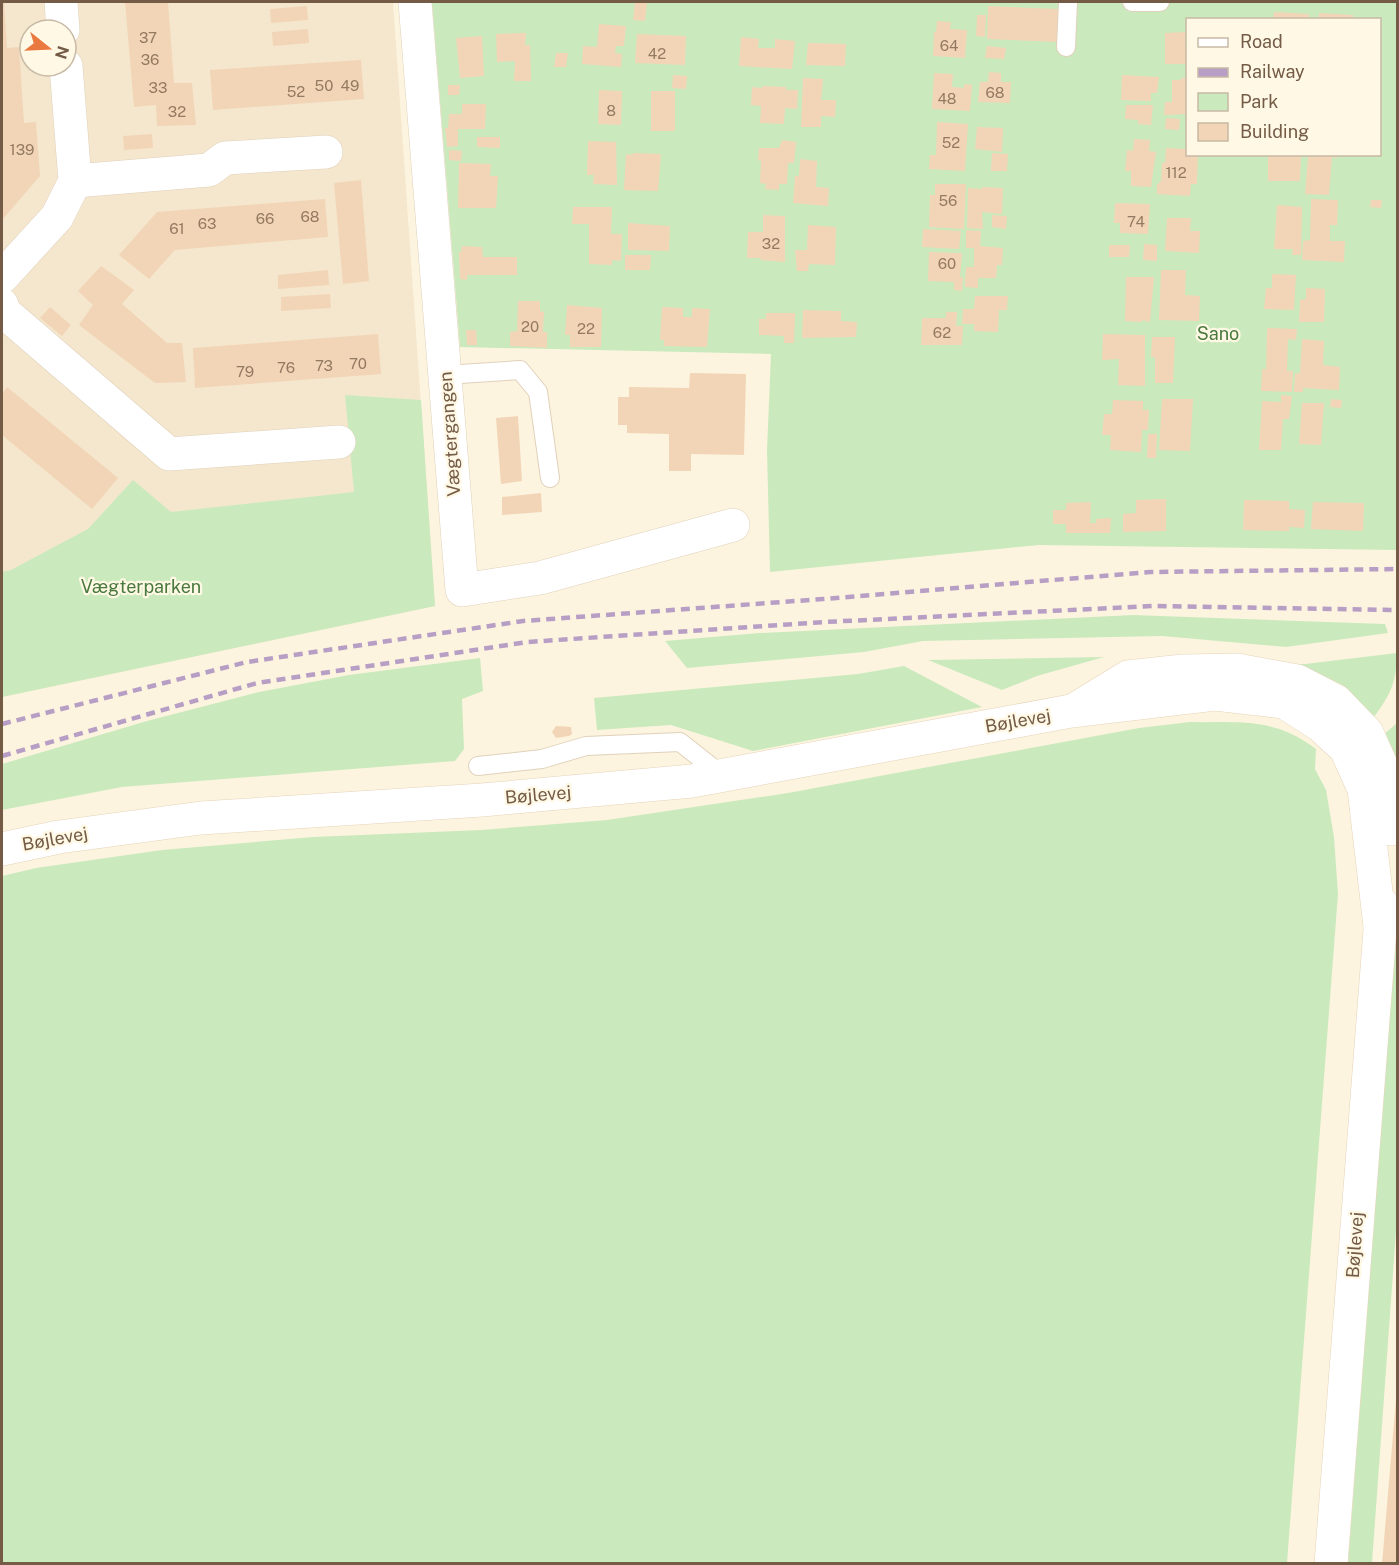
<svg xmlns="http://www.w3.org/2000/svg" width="1399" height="1565" font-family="'Public Sans',sans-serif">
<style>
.residential{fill:#f4e7cd;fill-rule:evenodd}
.green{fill:#caeabd;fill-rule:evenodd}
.building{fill:#f2d5b6}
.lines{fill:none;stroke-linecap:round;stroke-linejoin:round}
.lane-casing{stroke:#e0d1bb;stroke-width:20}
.street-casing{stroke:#e0d1bb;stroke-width:34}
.secondary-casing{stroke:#e6d3b9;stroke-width:34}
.lane{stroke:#fff;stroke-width:18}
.street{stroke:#fff;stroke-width:33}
.secondary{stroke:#fff;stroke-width:33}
.rail{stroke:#b79ec5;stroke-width:4.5;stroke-dasharray:9 6;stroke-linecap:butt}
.labels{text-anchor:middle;stroke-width:4.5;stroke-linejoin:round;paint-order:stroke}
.number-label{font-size:15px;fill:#937a62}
.park-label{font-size:18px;fill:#49793e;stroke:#fff8e5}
.street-label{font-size:18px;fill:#735b46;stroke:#fff8e5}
</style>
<rect width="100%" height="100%" fill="#fdf4df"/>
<path class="residential" d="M2 2H393L435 606 2 697ZM30 30H66V66H30Z"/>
<g class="green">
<path d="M432 2H1397V550L1039 545 770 572 767 450 771 354 460 347ZM1188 20H1380V154H1188Z"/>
<path d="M345 395 421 400 435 606 2 697V572L11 570 88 529 133 480 171 512 354 492Z"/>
<path d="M1133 615 1385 624 1388 633 1286 647 1162 636 923 641 864 652 687 668 665 641 760 633Z"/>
<path d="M1397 653C1397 684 1389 697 1371 721L1272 665 1305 664Z"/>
<path d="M1104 657 1037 676 1002 690 928 660Z"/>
<path d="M480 658 483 691 462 699 464 749 455 761 122 787 2 810V764L147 721 259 692 349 675Z"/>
<path d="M904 666 982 707 753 751 671 725 597 730 594 698 858 674Z"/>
<path d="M1190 722C1239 723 1275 717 1316 749L1315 769 1326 790 1334 837 1338 894 1287 1563H2V876L36 868 162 850 313 837 481 830 607 820 788 793 1139 728Z"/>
<path d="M1397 723V766L1383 735Z"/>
<path d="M1397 919V1218L1372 1563 1348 1564Z"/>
</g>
<g class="building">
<path d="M2 2H4L7 48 19 47 24 123 36 122 40 176 2 220Z"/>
<path d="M125 2H168L174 83H192L196 125 157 126 156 105 134 107Z"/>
<path d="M635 2 647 3 645 21 633 20Z"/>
<path d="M307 6 308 20 271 23 270 9Z"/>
<path d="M988 6 1059 9 1057 42 987 39Z"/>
<path d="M1274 12 1309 14 1308 20H1273Z"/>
<path d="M1319 13 1353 15 1352 20H1319Z"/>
<path d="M977 15H986L985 37 976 36Z"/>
<path d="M937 21 951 22 950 29 967 30 965 58 933 56 934 32H936Z"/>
<path d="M599 24 626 26 624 46H616L615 53 622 54 621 67 582 64 583 46 597 47Z"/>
<path d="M308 29 309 43 273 46 272 32Z"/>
<path d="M1185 32V47H1188V64H1165V33Z"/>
<path d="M526 33 525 45H530L531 81H514L515 61 497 62 496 34Z"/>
<path d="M637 34 686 36 685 65 635 63Z"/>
<path d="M482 36 484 76 460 78 456 38Z"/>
<path d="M741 37 759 39 758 48H775V39L795 41 792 69 739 66Z"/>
<path d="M808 43 846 44 845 66 806 65Z"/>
<path d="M987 46 1006 48 1004 59 985 58Z"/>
<path d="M556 53H568L566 67H554Z"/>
<path d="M361 60 364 99 213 110 210 70Z"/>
<path d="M989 72 1001 73V82H1011L1010 103 978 102 980 82H988Z"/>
<path d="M934 73 953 74 952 87 964 88V84L972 85 970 111 932 109Z"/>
<path d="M673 75 687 76 686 89 672 88Z"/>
<path d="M1122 75 1159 77 1157 93H1151V101L1121 100Z"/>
<path d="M803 78 823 79 821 100H836L835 117 821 116V127H801Z"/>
<path d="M1181 78H1188V114L1164 115 1165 102H1172V80H1181Z"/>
<path d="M448 85H460L459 95H448Z"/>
<path d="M762 86 786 87V90H798L797 109 785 108 784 124 760 123 761 106 751 105 752 87 762 88Z"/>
<path d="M599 90 622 91 621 125 598 124Z"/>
<rect x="651" y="91" width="24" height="40"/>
<path d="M462 104H486L485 129H458V146L447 147 445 128H448L449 114H462Z"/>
<path d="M1126 105H1153L1151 125 1138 124V120L1125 119Z"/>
<path d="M1166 118 1180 119 1179 130 1165 129Z"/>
<path d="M937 122 968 124 965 171 929 169 930 155H936Z"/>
<path d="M977 127 1003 128 1002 152 975 149Z"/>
<path d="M152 134 153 148 124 150 123 136Z"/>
<path d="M477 137H500V148L477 147Z"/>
<path d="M1134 139 1150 140 1149 151 1156 152 1151 187 1131 186V171H1125L1127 150 1133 151Z"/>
<path d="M782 140 796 142 794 163H788L787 184H779V190L765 189 766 184 760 183 761 161 758 160 759 148H779Z"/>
<path d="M588 141 616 142 617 185 593 184 594 175H587Z"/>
<path d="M1166 148 1188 149V154H1198L1197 184H1191L1190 196 1157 194V185L1161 181 1162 163H1165Z"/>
<path d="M449 150 462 151 461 161 449 160Z"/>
<path d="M633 153 661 154 658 191 624 190 626 154 633 155Z"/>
<path d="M992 153 1008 154 1007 171H991Z"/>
<path d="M1268 154H1301L1300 181H1268Z"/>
<path d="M1316 154H1337V158L1332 157 1329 195 1305 194 1308 157H1316Z"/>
<path d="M800 159 817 161 816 187 829 188 828 206 793 203 795 176H799Z"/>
<path d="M459 163 491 164 490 176H498L496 208H458Z"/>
<path d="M361 180 369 281 343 284 334 183Z"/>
<path d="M935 184H966L964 229 929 227 930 195H935Z"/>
<path d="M982 187 1003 188 1002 214 982 212 983 229 967 228 968 188 982 189Z"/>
<path d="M325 199 328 237 175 250 149 279 119 255 157 212Z"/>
<path d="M1311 199 1338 200 1337 225H1330V241H1345L1344 262 1302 260 1303 241 1310 240Z"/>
<path d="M1371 200H1382L1381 208 1370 207Z"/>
<path d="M1115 203 1150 204 1148 234 1120 233V223H1114Z"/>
<path d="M1277 205 1302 207 1301 255H1292L1293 249H1274Z"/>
<path d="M573 207H612L611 234H622L621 261 612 260V265L589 264V224H572Z"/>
<path d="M763 215 785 216V262L760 260 761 258H747L748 232H763Z"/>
<path d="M992 215 1007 216 1006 229 992 227Z"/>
<path d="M1167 218H1191L1190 231H1200L1199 253 1165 251Z"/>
<path d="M628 223 670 226 669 251 628 250Z"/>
<path d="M808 225 836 227 835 265 809 264 808 271H797L795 250H807Z"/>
<path d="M923 229 961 231 959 249 922 247Z"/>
<path d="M966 230 981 231 980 246 1003 248 1002 265H997L996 278H978V288L965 287 966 267H974V248H966Z"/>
<path d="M1144 244 1157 245V261L1143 260Z"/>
<path d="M1109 245H1130L1129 257H1109Z"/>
<path d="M462 246 482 247 483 257H517V275H467V280L460 279 459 252H461Z"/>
<path d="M929 252 962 253 960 277H963L962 291 954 290V282L928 281Z"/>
<path d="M625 255H651L650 270H625Z"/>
<path d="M101 266 134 290 122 304 167 343H182L186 382 155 383 79 325 93 305 78 291Z"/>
<path d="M328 270 329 285 278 289V275Z"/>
<path d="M1161 270H1186L1185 295 1200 296 1199 321 1159 320Z"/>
<path d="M1272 274 1296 275 1294 310 1264 309 1266 288H1272Z"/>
<path d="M1126 277H1154L1150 322 1142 320V322L1125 321Z"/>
<path d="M1306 288 1325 289 1324 322H1299L1300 300 1306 299Z"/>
<path d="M330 294 331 308 281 311V297Z"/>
<path d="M975 296H1008L1007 310H999L998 332 974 331V324H962L963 309H974Z"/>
<path d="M518 301H540V311L544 312 543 332H547V348L510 346V332L517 331Z"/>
<path d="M567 305 602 308 601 347H570V335H565Z"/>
<path d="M50 307 71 325 62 336 40 318Z"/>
<path d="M662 307 683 308V317H692V308L710 309 707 347 664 346V340H660Z"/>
<path d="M803 310 841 311V321L857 322 856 337 802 338Z"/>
<path d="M946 312H957L956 326H963L962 345H921L922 318H946Z"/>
<path d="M766 313H795L794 343H784V336L759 335V319H766Z"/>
<path d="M1267 328 1297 329 1296 340 1288 339 1287 371H1293L1292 392 1261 391 1262 369H1266Z"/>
<path d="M466 330H476L477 345H467Z"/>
<path d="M378 334 381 374 195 388 193 348Z"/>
<path d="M1103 334 1145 335V386L1118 385 1119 359 1102 360Z"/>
<path d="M1152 337H1175L1173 383H1155V357H1151Z"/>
<path d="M1302 339 1324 341 1323 365 1340 367 1339 390 1303 388V392H1294L1295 374 1300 373Z"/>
<path d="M690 373 746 374 744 455 691 454V471H669V434L627 433V425H618V397H629V387L689 388Z"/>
<path d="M7 387 118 478 92 509 2 435V394Z"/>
<path d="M1281 395 1292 396 1289 419H1283L1281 450H1259L1262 401 1281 402Z"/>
<path d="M1162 399H1193L1190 451 1159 450Z"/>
<path d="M1331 399 1342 400 1341 408 1330 407Z"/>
<path d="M1113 400 1143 401V410H1149L1148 430H1142L1141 452 1110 450 1111 435H1102L1104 414H1112Z"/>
<path d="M1302 403H1324L1321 445 1299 444Z"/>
<path d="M518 416 522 481 501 484 496 418Z"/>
<path d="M1148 434H1157L1156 458H1147Z"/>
<path d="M541 493 542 512 502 515V497Z"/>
<path d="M1166 499V531L1123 532V514L1136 513V500Z"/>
<path d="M1244 500 1289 501V509L1305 510 1304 528 1289 527V531L1243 530Z"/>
<path d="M1091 502 1090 523H1096V519L1111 518 1110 533H1066V524H1053V510H1066V503Z"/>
<path d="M1313 502 1364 503 1363 531 1311 529Z"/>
<path d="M556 726 571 727 572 734 569 736 556 738 552 732Z"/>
<path d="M1396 1399H1398V1564H1382Z"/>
</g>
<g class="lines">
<g class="lane-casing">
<g id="lane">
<path d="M1132 2H1160"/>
<path d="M1066 47 1068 2"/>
<path d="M445 375 520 370 538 392 550 478"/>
<path d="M478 766 542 759 586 746 680 742 723 776"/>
</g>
</g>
<g class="street-casing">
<g id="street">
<path d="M61 2 63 30"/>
<path d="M415 2 462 590 540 578 733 525"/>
<path d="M75 181 209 170 225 158 326 152"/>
<path d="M2 277 57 217 75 181 66 66"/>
<path d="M2 305 4 312 169 454 339 442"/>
</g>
</g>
<g class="secondary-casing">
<g id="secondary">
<path d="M1079 707 1128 677 1183 671 1237 670 1297 681 1336 701 1367 733 1386 776 1391 829"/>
<path d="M2 849 59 837 201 818 482 800 692 781 1071 711 1215 694 1284 702 1320 725 1346 749 1364 789 1380 926"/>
<path d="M1331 1564 1382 904"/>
</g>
</g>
<use href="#lane" class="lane"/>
<use href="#street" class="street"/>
<use href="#secondary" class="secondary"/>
<g class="rail">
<path d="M2 724 247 662 523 621 823 599 1150 572 1398 569"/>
<path d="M2 756 257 683 527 642 825 622 1152 606 1398 610"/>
</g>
</g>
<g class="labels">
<g class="number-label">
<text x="148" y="43">37</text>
<text x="949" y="51">64</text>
<text x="657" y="59">42</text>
<text x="150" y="65">36</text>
<text x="324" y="91">50</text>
<text x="350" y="91">49</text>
<text x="158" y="93">33</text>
<text x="296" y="97">52</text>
<text x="995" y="98">68</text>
<text x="947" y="104">48</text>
<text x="611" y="116">8</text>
<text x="177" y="117">32</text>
<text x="951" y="148">52</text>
<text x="22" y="155">139</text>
<text x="1176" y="178">112</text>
<text x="948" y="206">56</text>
<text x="310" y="222">68</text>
<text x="265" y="224">66</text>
<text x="1136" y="227">74</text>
<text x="207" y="229">63</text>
<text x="177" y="234">61</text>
<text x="771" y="249">32</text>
<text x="947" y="269">60</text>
<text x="530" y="332">20</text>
<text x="586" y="334">22</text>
<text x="942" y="338">62</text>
<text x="358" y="369">70</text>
<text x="324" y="371">73</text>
<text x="286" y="373">76</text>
<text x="245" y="377">79</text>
</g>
<g class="park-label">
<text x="1218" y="340">Sano</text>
<text x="141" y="593">Vægterparken</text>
</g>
<g class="street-label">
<text transform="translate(450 434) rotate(-94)" y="6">Vægtergangen</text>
<text transform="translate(1018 721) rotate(-10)" y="6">Bøjlevej</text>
<text transform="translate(538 795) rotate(-5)" y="6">Bøjlevej</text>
<text transform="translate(55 839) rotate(-10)" y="6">Bøjlevej</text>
<text transform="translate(1355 1245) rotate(-86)" y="6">Bøjlevej</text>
</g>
</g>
<rect width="1399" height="1565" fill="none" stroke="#735b46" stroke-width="6"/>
<rect x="1186" y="18" width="195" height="138" fill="#fff8e5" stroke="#c7b9a5" stroke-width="1.5"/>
<rect x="1198" y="38" width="30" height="9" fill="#ffffff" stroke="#c7b9a5" stroke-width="1.5"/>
<text x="1240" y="48" font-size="18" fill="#735b46">Road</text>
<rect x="1198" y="68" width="30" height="9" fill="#b79ec5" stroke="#c7b9a5" stroke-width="1.5"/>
<text x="1240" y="78" font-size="18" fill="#735b46">Railway</text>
<rect x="1198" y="93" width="30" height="18" fill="#caeabd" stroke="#c7b9a5" stroke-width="1.5"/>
<text x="1240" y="108" font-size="18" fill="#735b46">Park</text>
<rect x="1198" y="123" width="30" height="18" fill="#f2d5b6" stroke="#c7b9a5" stroke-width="1.5"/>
<text x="1240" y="138" font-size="18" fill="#735b46">Building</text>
<g transform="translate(48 48) rotate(108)"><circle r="28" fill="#fff8e5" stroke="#c7b9a5" stroke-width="1.5"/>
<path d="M0-4.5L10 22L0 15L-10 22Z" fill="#ea7940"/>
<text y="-9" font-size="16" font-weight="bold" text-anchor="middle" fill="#735b46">N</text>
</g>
</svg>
